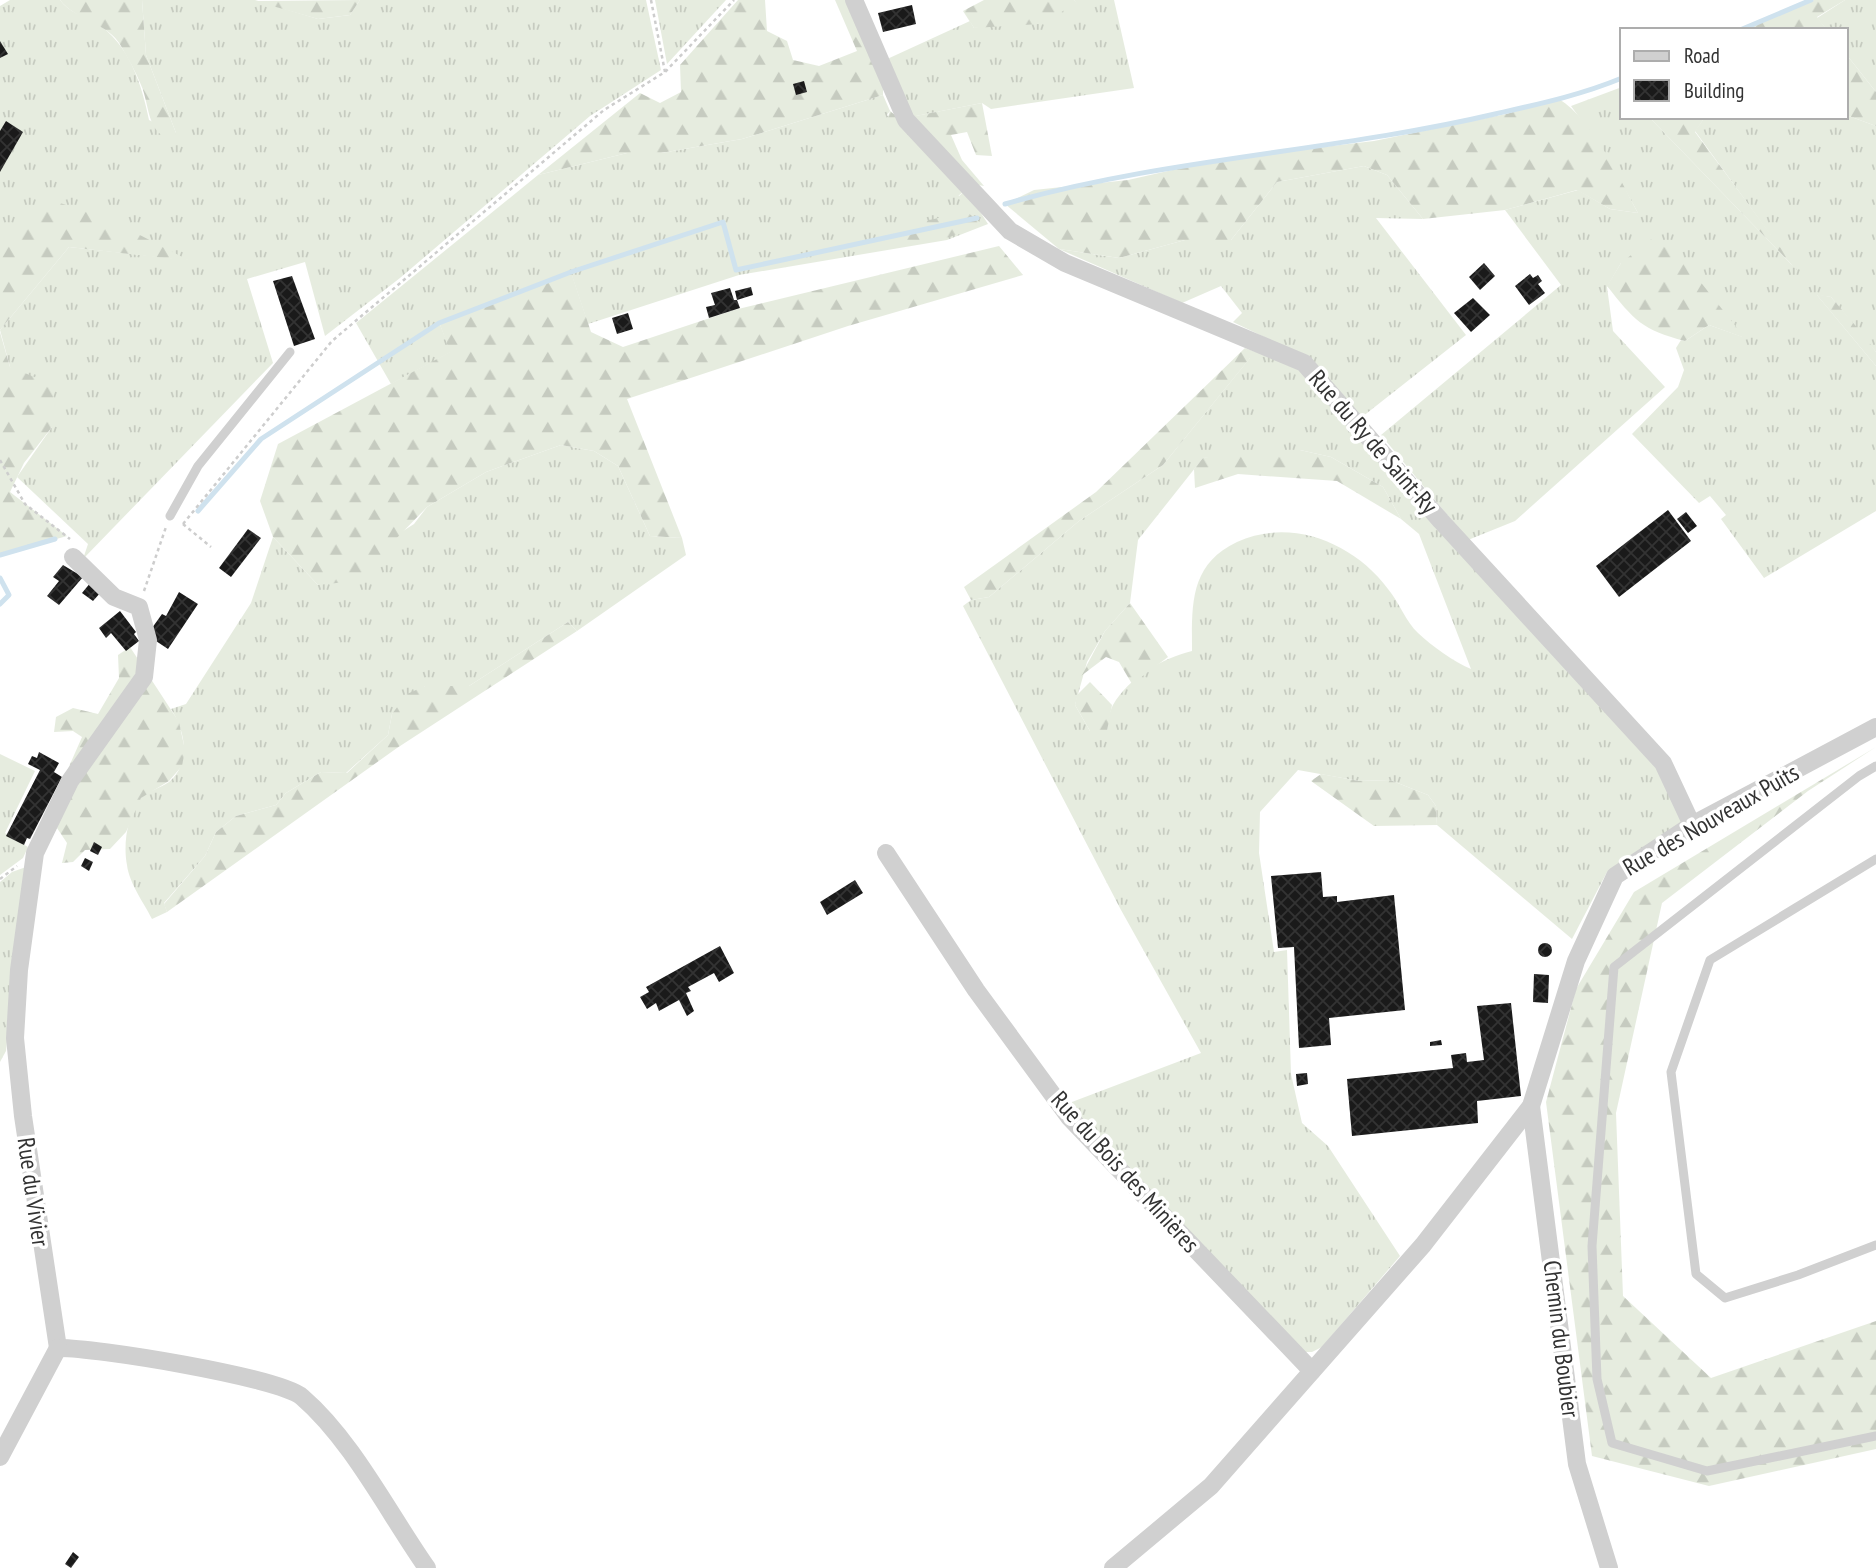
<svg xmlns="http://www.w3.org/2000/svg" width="1876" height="1568" font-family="'PT Sans Narrow',sans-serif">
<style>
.grass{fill:url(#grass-tufts);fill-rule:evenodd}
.forest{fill:url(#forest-firs)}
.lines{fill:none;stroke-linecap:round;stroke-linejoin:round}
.stream{stroke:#cfe2ee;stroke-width:5}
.building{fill:url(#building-cross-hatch)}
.path{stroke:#cdcdcd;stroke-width:2.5;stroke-dasharray:3.5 3.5;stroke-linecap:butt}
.service{stroke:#d0d0d0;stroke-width:9}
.minor{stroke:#d0d0d0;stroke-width:18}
.labels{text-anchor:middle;stroke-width:7;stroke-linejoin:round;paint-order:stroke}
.street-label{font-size:24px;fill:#333;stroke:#fff}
</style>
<defs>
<pattern id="grass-tufts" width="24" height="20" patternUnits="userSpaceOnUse" patternTransform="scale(1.75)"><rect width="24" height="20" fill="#e6ecdf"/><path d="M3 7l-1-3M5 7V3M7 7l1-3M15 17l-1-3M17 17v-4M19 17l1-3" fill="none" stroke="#c6cbc0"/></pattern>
<pattern id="forest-firs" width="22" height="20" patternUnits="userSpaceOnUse" patternTransform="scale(1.75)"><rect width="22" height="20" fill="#e6ecdf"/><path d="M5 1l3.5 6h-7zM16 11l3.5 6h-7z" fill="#c6cbc0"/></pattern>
<pattern id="building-cross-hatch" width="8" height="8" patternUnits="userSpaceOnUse" patternTransform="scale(1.75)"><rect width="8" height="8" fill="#1a1a1a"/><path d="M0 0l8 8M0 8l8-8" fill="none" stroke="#333"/></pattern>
</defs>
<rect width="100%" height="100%" fill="#fff"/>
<g class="grass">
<path d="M10 0H60C70 13 82 15 96 23 129 43 142 85 149 120L176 133 146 55 142 0H255L318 19 350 15 360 0H646L661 70 590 116 400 278 325 336 305 262 247 279 273 363 83 559 88 544 17 477 52 427 10 367 0 330 69 247 188 260 0 233V6Z"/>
<path d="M655 0H726L667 64Z"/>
<path d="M1074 0H1114L1134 88 991 109 982 103 911 117 885 60 970 21 974 28 1077 3Z"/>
<path d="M1845 0H1876V92L1846 54V30H1827L1817 18Z"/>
<path d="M1622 87V117H1649L1793 266 1695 131 1705 117 1846 115 1876 126V352L1831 297 1817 295 1876 366V511L1764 578 1721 519 1726 515 1710 496 1699 503 1632 434 1678 387 1684 370 1676 348 1681 340 1685 341 1709 325 1743 337 1621 263 1607 287 1613 331 1665 387 1515 521 1468 540 1381 435 1561 285 1505 210 1578 190 1610 209 1638 213 1603 150 1571 106Z"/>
<path d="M883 95 890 111 887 115 959 196 966 190 988 224 947 240 739 275 588 324 571 273 439 322 451 352 391 384 356 323 538 175 627 153H661L742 139Z"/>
<path d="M1364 166 1387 175 1423 219 1376 218 1466 335 1362 417 1306 357 1233 322 1242 313 1221 286 1182 303 1059 249 1119 258 1185 240H1231L1277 182Z"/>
<path d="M1245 348 1301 368 1661 768 1682 822 1607 872 1572 939 1437 825 1436 806 1428 795 1390 780 1359 781 1298 770 1260 812 1259 853 1274 952 1287 950 1291 1074 1302 1123 1328 1146 1400 1256 1322 1347 1312 1352H1301L1064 1105 1201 1053 1121 910 963 606 971 600 989 597 1079 521 1163 465 1250 358ZM1300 450 1331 457 1383 487 1401 519 1419 534 1471 669C1454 662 1432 646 1418 633 1406 622 1399 602 1388 589 1354 543 1291 517 1237 542 1189 565 1192 605 1192 651 1163 658 1129 677 1113 705 1109 712 1108 723 1107 731H1090L1075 705 1087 662 1105 631 1130 603 1138 540 1203 458Z"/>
<path d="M561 445 594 451 618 466 650 536 682 538 686 555 577 631 568 622 469 686H425L392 714 388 735 346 773 321 772 286 793 276 805 236 816 216 832 205 856 164 903 167 912 152 919C144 903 129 883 127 865 123 845 127 815 141 798 147 791 161 788 169 782 192 762 185 731 171 709L186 704 251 603 273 537 318 585 414 524 427 507 486 472Z"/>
<path d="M0 754 35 771 5 833 28 847 23 858 0 875Z"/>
<path d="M26 867 6 1051 0 1062V882L12 872Z"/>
</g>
<g class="forest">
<path d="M60 0H142L146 55 176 133 172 140C146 133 150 105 141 85 136 72 128 59 121 46 108 22 76 21 60 0Z"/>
<path d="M360 0 350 15 318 19 255 1Z"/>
<path d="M738 0H765L767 31 787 41 793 60 819 66 857 51 835 0H848L883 81V95L742 139 661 153H627L538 175 640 93 660 103 681 92 680 65Z"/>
<path d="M984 0H1074L1078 3 1039 24 974 28 963 11Z"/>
<path d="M1814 0H1845L1817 17 1827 30H1740Z"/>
<path d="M1846 54 1876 92V126L1846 115Z"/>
<path d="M1559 99C1594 121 1619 178 1638 213L1610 209 1577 190 1505 210 1423 219 1387 175 1364 166 1277 182 1231 240H1185L1119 258 1059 249 1005 204 1034 190 1128 180 1221 159 1374 141 1506 114Z"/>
<path d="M982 103 992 156 976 155 967 132 951 135 962 160 984 186 973 184 958 196 903 141 887 120 890 111 900 119Z"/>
<path d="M1649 117H1705L1695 132 1798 271Z"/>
<path d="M57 202 109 219 190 261 69 247 0 330V233Z"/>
<path d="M967 212 982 224 950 237 895 244 896 227Z"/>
<path d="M1654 237 1691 270 1745 338 1709 325 1685 341C1642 330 1634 320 1607 286L1621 263Z"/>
<path d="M999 246 1023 275 848 326 627 399 682 538 650 536 618 466 594 451 561 445 486 472 427 507 355 581 318 585 273 537 260 501 278 444 450 352 439 322 571 272 591 332 623 347 734 310Z"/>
<path d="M1816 294 1831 297 1866 338 1876 352V366Z"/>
<path d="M0 332 10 367 54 385 52 427 24 463 10 492 67 536 0 555Z"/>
<path d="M1245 348 1251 357 1163 465 1079 521 989 597 971 600 964 587 1096 492Z"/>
<path d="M1245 450H1300L1331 457 1383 487 1401 519 1337 481 1238 474 1195 488 1194 469 1203 458Z"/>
<path d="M1130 603 1168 657 1132 684 1119 662 1106 657 1081 676 1105 631Z"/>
<path d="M568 622 577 631 397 748 167 912 164 904 205 856 216 832 236 816 276 805 286 793 321 772 347 773 388 735 392 714 407 694 425 686H469Z"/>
<path d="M130 647 179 722 185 750 182 766 169 781 141 798 126 832 110 849 85 850 73 862 62 863 67 843 57 828 64 778 82 737 73 731 54 732 56 717 73 708 98 714 119 678 118 655Z"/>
<path d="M1090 682 1112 705 1107 731 1098 736 1090 731 1075 705 1077 695Z"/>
<path d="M1876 747 1808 791 1662 903 1616 1113 1623 1296 1711 1378 1876 1321V1449L1709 1486 1592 1456 1546 1102 1576 989 1634 892Z"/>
<path d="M1321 774 1359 781 1390 780 1428 795 1436 806 1437 825 1374 826 1311 781Z"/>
</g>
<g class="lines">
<g class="stream">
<path d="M1740 30 1811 0"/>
<path d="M1005 204C1165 158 1333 152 1495 114 1539 104 1581 95 1622 78"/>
<path d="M198 511 261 439 439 323 571 272 723 222 736 270 977 218"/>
<path d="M0 555 55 539"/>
<path d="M0 578 9 595 0 604"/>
</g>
</g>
<g class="building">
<path d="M912 5 916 24 883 32 878 13Z"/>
<path d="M0 41 8 54 0 58Z"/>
<path d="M804 81 807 92 796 95 793 84Z"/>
<path d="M6 121 23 132 0 172V131Z"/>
<path d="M1484 263 1495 276 1480 290 1469 277Z"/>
<path d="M1530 274 1533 278 1538 275 1542 281 1538 284 1545 293 1529 305 1515 286Z"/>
<path d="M292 276 315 339 294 346 273 281Z"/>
<path d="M751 287 753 295 737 300 740 308 709 318 706 307 715 305 711 293 730 288 734 300H737L735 291Z"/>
<path d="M1473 298 1490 315 1471 332 1454 313Z"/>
<path d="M628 313 633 329 617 334 612 318Z"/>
<path d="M1668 510 1691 541 1619 597 1596 566Z"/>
<path d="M1686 512 1697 526 1688 533 1677 519Z"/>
<path d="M248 529 261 538 231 577 219 568Z"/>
<path d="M63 565 83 577 59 605 47 596 59 581 53 577Z"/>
<path d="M91 582 101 592 93 601 82 593Z"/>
<path d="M179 592 198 604 168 649 147 635 162 614 166 616Z"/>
<path d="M120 611 136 632 134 634 139 641 126 651 111 633 106 638 99 628Z"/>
<path d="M39 752 59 763 54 772 62 777 30 839 27 838 24 845 6 836 40 770 28 764 32 756 37 758Z"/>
<path d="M94 842 102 847 98 855 90 851Z"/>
<path d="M85 858 93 862 89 871 81 866Z"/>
<path d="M1321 872 1323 897 1337 896V902L1394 895 1405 1010 1329 1018 1331 1045 1299 1048 1294 947 1278 948 1271 876Z"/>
<path d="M855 880 863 893 827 915 820 902Z"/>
<circle cx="1545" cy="950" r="7"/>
<path d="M720 946 734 973 719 982 714 973 688 987 691 991 686 993 694 1011 687 1016 679 1000 659 1011 656 1003 647 1009 640 997 649 992 646 987Z"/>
<path d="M1534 974 1549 975 1548 1003 1533 1002Z"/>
<path d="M1511 1003 1521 1096 1477 1101 1478 1123 1352 1136 1347 1079 1453 1068 1451 1055 1466 1053 1467 1062 1484 1060 1477 1006Z"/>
<path d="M1441 1040 1442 1045 1430 1046V1042Z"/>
<path d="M1307 1073 1308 1084 1297 1086 1296 1074Z"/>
<path d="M73 1552 79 1557 71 1568 65 1564Z"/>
</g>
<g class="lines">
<g class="path">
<path d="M651 0 665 72"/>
<path d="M0 460 25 504 70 539"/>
<path d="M183 524 332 341 604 110 665 72 734 0"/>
<path d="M183 524 211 547"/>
<path d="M144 591 166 527"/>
<path d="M0 879 17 866"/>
</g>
<g class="service">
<path d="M170 516 198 466 290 352"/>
<path d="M1876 766 1859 776 1614 967 1592 1246 1597 1379 1612 1443 1707 1471 1876 1436"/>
<path d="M1876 859 1710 960 1671 1072 1696 1274 1725 1298 1798 1275 1876 1245"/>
</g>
<g class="minor">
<path d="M854 0 906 120 1010 231 1065 263 1304 363 1441 521 1663 763 1692 825"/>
<path d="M886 853 976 990 1069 1117 1312 1371"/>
<path d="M1531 1106 1577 1464 1609 1568"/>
<path d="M58 1348 23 1116 15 1038 19 970 35 853 70 781 144 677 148 640 139 607 114 597 73 557"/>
<path d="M58 1348C92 1347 279 1377 302 1397 352 1440 389 1514 427 1568"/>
<path d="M0 1457 58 1348"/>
<path d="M1113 1568 1211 1486 1423 1245 1531 1106 1576 961 1615 876 1692 825 1876 727"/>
</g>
</g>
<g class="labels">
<g class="street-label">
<text transform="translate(1373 442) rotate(49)" y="8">Rue du Ry de Saint-Ry</text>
<text transform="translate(1711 820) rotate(-30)" y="8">Rue des Nouveaux Puits</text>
<text transform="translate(1125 1172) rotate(48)" y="8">Rue du Bois des Minières</text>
<text transform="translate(33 1192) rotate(82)" y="8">Rue du Vivier</text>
<text transform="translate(1561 1339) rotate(83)" y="8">Chemin du Boubier</text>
</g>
</g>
<rect x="1620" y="28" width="228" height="91" fill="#ffffff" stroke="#adadad" stroke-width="2"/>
<rect x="1634" y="51" width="35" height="10" fill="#d0d0d0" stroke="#adadad" stroke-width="2"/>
<text x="1684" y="63" font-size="21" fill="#333333">Road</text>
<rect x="1634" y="80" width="35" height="21" fill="url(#building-cross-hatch)" stroke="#adadad" stroke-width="2"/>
<text x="1684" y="98" font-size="21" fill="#333333">Building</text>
</svg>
